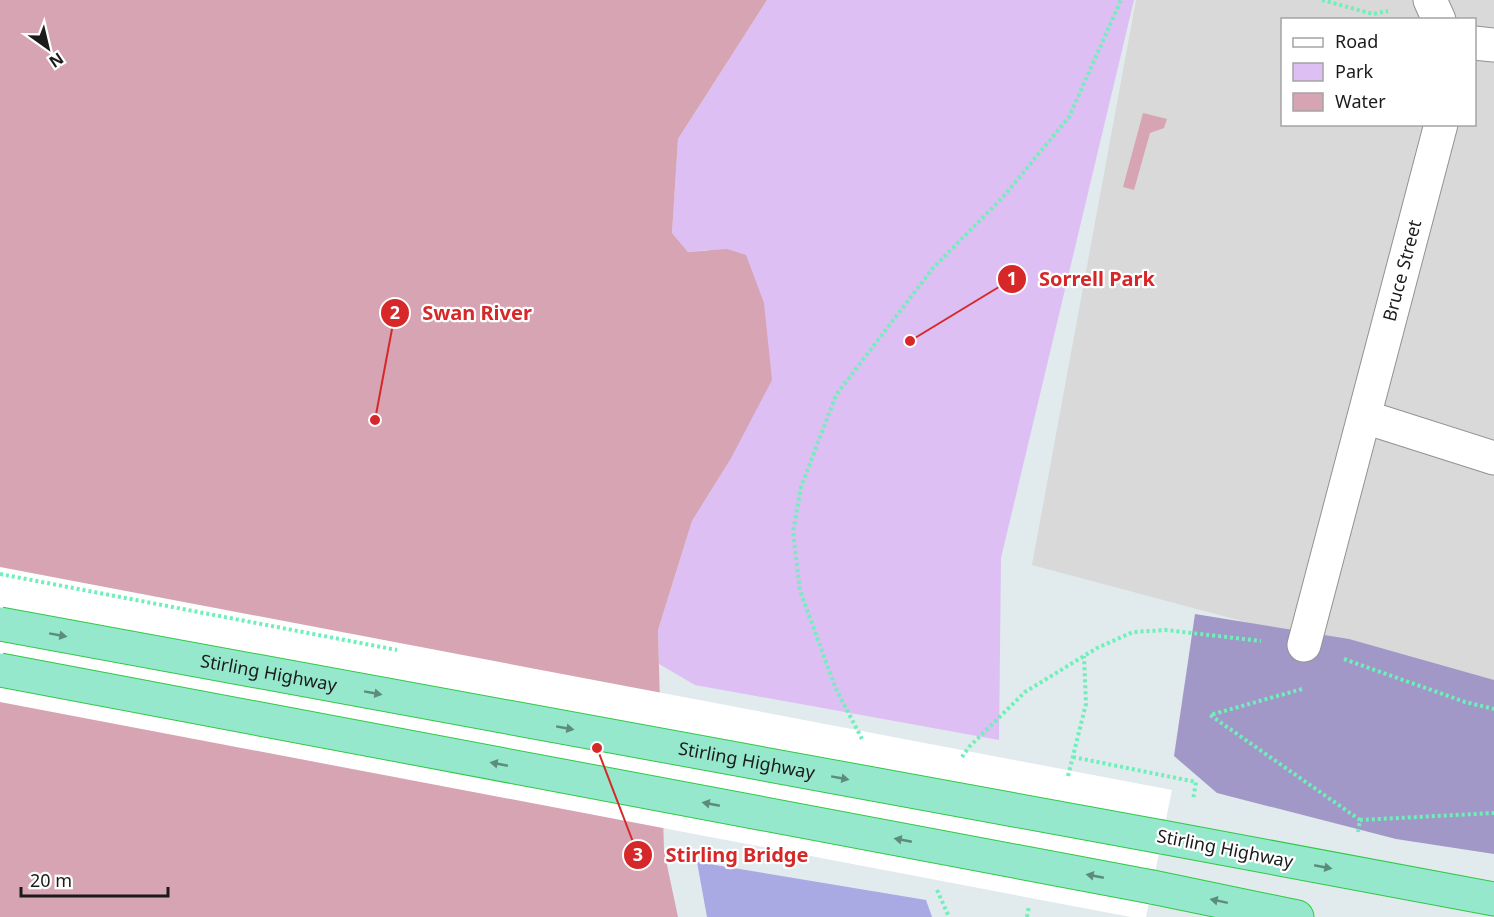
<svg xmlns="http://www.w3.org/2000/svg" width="1494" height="917" font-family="'Noto Sans',sans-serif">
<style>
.residential{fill:#d8d9d8;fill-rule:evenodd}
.grass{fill:#a9aae3}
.forest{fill:#a198c8}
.park{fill:#ddbff4}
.water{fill:#d7a4b3}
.pier{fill:#fff}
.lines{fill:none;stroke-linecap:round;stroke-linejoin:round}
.minor-casing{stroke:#929292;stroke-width:35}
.trunk-casing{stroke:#2fc843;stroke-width:35}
.path{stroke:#6fefb9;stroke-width:4;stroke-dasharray:3 3;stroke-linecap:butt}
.minor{stroke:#fff;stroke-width:33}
.trunk{stroke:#95e8cc;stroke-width:33}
.trunk-bridge-casing{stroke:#2fc843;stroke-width:35;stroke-linecap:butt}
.path-bridge{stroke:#6fefb9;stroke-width:4;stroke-dasharray:3 3;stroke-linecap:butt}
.trunk-bridge{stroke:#95e8cc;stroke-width:33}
.oneway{fill:#5e8c7c}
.labels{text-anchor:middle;stroke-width:4.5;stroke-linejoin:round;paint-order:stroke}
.street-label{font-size:18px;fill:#1b1b1b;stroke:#fff}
.leader{fill:none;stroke:#d62828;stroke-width:2}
.callout-dot{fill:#d62828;stroke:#fff;stroke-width:2}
.mark-label{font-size:18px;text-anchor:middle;font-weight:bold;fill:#fff}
.callout-label{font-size:20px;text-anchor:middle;font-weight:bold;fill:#d62828;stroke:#fff;stroke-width:4.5;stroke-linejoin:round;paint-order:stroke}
</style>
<rect width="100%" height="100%" fill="#e1eaec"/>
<path class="residential" d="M1136 0H1494V688L1032 565ZM1282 20H1474V124H1282Z"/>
<path class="grass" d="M697 862 926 900 932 917H707Z"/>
<path class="forest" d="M1195 614 1349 639 1494 680V854L1396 839 1217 793 1174 756Z"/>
<path class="park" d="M767 0H1134L1001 558 999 740 695 685 659 664 658 630 692 521 730 460 708 250 688 252 672 233 678 139Z"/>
<g class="water">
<path d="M0 0H767L678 139 672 233 688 252 727 249 746 255 764 303 772 380 730 460 692 521 658 630 664 851 678 917H0Z"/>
<path d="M1143 113 1167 119 1164 128 1150 133 1134 190 1123 187Z"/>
</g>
<path class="pier" d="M0 567 1172 790 1146 917H1131L0 702Z"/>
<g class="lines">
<g class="minor-casing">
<g id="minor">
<path d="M1430 0 1439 20"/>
<path d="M1474 43 1494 45"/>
<path d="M1365 417 1494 458"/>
<path id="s1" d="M1304 645 1441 124"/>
</g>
</g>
<g class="trunk-casing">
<g id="trunk">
<path d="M1162 837 1494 899"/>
<path d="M1152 887 1297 917"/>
</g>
</g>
<g class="path">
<path d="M1322 0 1373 14 1388 11"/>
<path d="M1344 659 1465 702 1494 709"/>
<path d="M1302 689 1210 715 1360 820"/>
<path d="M862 739 836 689 800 591 793 532 801 487 836 395 933 268 1003 197 1069 117 1121 0"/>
<path d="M962 757 969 747 1025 692 1097 648 1133 632 1166 630 1261 641"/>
<path d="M1073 757 1196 782 1193 800"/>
<path d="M1068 776 1086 704 1084 656"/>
<path d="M1358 832 1360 820 1494 813"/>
<path d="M937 890 949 917"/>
<path d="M1027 917 1029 906"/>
</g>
<use href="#minor" class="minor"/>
<use href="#trunk" class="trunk"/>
<g class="trunk-bridge-casing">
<g id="trunk-bridge">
<path id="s2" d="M0 624 1162 837"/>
<path d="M0 670 1152 887"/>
</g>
</g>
<path class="path-bridge" d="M0 574 397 650"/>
<use href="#trunk-bridge" class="trunk-bridge"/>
</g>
<defs><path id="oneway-solid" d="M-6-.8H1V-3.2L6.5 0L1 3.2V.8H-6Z" transform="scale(1.5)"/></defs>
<g class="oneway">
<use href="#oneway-solid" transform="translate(58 635) rotate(10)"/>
<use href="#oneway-solid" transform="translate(373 693) rotate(10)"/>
<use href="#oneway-solid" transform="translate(565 728) rotate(10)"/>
<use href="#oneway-solid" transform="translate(499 764) rotate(-169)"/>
<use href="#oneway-solid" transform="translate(840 778) rotate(10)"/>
<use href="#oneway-solid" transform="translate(711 804) rotate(-169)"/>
<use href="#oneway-solid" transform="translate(903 840) rotate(-169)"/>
<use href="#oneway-solid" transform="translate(1323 867) rotate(11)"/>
<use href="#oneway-solid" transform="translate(1095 876) rotate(-169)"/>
<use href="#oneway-solid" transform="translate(1219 901) rotate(-168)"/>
</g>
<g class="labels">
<g class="street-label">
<text dy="6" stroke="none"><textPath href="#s1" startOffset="387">Bruce Street</textPath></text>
<text dy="6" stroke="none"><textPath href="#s2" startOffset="273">Stirling Highway</textPath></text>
<text dy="6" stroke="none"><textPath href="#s2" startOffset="759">Stirling Highway</textPath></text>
<text transform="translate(1225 849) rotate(11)" y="6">Stirling Highway</text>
</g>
</g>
<path class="leader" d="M910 341L1012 279M375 420L395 313M597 748L638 855"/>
<g class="callout-dot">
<circle cx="910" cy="341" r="6"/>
<circle cx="375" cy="420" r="6"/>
<circle cx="597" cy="748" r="6"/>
<circle cx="1012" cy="279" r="15"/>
<circle cx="395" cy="313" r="15"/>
<circle cx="638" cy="855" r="15"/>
</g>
<g class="mark-label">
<text x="1012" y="285">1</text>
<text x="395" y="319">2</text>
<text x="638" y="861">3</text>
</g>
<g class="callout-label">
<text x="1097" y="286">Sorrell Park</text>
<text x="477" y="320">Swan River</text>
<text x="737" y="862">Stirling Bridge</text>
</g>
<rect x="1281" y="18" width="195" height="108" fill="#ffffff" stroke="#a4a4a4" stroke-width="1.5"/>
<rect x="1293" y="38" width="30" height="9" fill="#ffffff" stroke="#a4a4a4" stroke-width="1.5"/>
<text x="1335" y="48" font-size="18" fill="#1b1b1b">Road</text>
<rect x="1293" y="63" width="30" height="18" fill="#ddbff4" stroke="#a4a4a4" stroke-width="1.5"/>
<text x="1335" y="78" font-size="18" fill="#1b1b1b">Park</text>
<rect x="1293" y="93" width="30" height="18" fill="#d7a4b3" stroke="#a4a4a4" stroke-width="1.5"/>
<text x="1335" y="108" font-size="18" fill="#1b1b1b">Water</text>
<g transform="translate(48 48) rotate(146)" stroke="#ffffff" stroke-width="4.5" paint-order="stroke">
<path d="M0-4.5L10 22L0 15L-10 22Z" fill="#1b1b1b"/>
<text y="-9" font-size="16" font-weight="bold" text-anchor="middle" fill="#1b1b1b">N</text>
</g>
<path d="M21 887v9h147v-9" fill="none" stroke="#1b1b1b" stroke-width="3"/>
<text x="30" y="887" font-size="18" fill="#1b1b1b" stroke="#ffffff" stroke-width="4.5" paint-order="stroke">20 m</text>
</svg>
